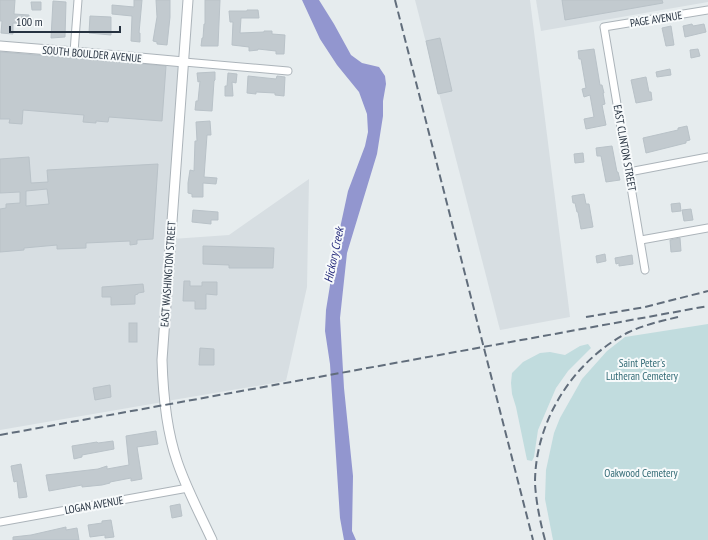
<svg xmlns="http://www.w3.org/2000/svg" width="708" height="540" font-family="'PT Sans Narrow',sans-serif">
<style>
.built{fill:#d7dee2}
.green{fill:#c1dcde}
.water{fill:#9296cf}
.building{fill:#c2cacf;stroke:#b9c2c8;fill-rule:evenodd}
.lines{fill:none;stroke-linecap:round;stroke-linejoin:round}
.minor-casing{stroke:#acb4ba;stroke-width:9}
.tertiary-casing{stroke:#acb4ba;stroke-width:11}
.minor{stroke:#fff;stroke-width:7}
.tertiary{stroke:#fff;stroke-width:9}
.rail{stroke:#616d7b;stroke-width:2;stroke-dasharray:8 4;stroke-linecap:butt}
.labels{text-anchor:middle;stroke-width:4;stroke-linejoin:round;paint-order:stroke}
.street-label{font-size:11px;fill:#263240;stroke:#f7fafb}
.park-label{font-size:11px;fill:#326a75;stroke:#f7fafb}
.water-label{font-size:12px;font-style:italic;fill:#222779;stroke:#f7fafb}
</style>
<rect width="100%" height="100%" fill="#e6ecee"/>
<g class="built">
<path d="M415 0H530L570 317 500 330Z"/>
<path d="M536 0H708V2L541 31Z"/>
<path d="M0 48 180 66 163 402 0 430Z"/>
<path d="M309 179 307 287 286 381 167 401 164 385 172 239 229 235Z"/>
</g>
<g class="green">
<path d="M708 324V540H553L545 499 546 470 554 433 560 418 582 379 607 351 625 337Z"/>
<path d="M588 344 591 348 568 371 556 388 538 430 534 457 532 461 527 460 516 407 512 394 511 383 512 373 523 362 540 353 550 352 565 355 580 346Z"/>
</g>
<path class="water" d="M302 0H319L334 24 351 55 362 63 379 67 385 76 386 84 383 101V116L377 154 347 253 340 318 344 388 353 476 352 531 356 540H344L340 518 330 364 325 331 326 310 337 242 348 191 365 146 368 132 367 114 359 92 337 65 320 39Z"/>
<g class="building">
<path d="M0 0H15L14 14 29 15V24L13 23V34L1 33 2 21H0Z"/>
<path d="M134 0H142L139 33H140V42L131 41 132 16 112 14V5L134 7Z"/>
<path d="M156 0H170V17L167 45 157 44V42L153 41 157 17Z"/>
<path d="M205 0H220L218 46H201L202 38H203L204 24H205Z"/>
<path d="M562 0H662L663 3 565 20Z"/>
<path d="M53 1 66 2 65 37 51 38Z"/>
<path d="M31 2H41V10H32Z"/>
<path d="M247 10H258L259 18H241L240 33 264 32V31H272V34L285 35 284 54H276V51L258 49V50L249 51V47L232 45 233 22H230L229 11H247Z"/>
<path d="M90 16 111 17V35L89 33Z"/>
<path d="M692 24 693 26 704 24 706 32 685 37 683 26Z"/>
<path d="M671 26 674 45 666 46 662 28Z"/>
<path d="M440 38 452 91 438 94 426 41Z"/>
<path d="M594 49 600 85H602L604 93H603L605 104 602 105 606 125 586 129 584 119 594 117 590 95 584 97 582 89 586 88 581 59H579L578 51Z"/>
<path d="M698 49 700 56 691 58 690 50Z"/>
<path d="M0 52 166 66 162 121 109 117 108 122 96 121V123L83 122 84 115 23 110 22 124 9 123 10 119H0Z"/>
<path d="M670 69 671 75 657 77 656 72Z"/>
<path d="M215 72V80L214 81 212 111 195 110 196 101H198L200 81 198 82 197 73Z"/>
<path d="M228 73 237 74 236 83 232 82 233 96H225V86H227Z"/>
<path d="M248 76 276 79 277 76 285 77 284 96 275 95V93L256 92V94L247 93Z"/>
<path d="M646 77 649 92H651L652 100 636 103 631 80Z"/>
<path d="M210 121 211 135H207L204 177 217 178 216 184 203 183V197H192V194L188 193V183L190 170 194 171 195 141H197L196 122Z"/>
<path d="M687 126 690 140 686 141V143L646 153 643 138 678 130V128Z"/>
<path d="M612 146 617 172H618L620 180 606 182 601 156H597L596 148Z"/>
<path d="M583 153 584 162 575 163 574 154Z"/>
<path d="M29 157 31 183 48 182 47 170 158 164 153 239 137 240V244L130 245V241L86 243V248L57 249V245L24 248V250L0 252V209L6 208V204L20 203V192L0 193V159ZM47 189 49 204 26 206V191Z"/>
<path d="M584 194 586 204H589L593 227 581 229 578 212H577L575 203H573L572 196Z"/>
<path d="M680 203 681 211 672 212 671 204Z"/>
<path d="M691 209 693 220 684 221 682 210Z"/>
<path d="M193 210 218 212V220H211V224L192 222Z"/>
<path d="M680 238 681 251 671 252 670 240Z"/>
<path d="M203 246 274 248 273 268H229V265L203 264Z"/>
<path d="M605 254 606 261 597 263 596 256Z"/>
<path d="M632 255 633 264 619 266V263L616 264 615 258Z"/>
<path d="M184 281H190V286H202V282H217V295L206 294V309H195V301H183Z"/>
<path d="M143 284 144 292 138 293V294L135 295V304L111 305V297H102V287Z"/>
<rect x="129" y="323" width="8" height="19"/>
<path d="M200 348 214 349V365H199Z"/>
<path d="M110 385 111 397 95 400 93 388Z"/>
<path d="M156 431 158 444 137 447 142 479 131 481V478L110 482V483L102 485 82 487V485L49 491 46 475 98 469 107 466V469L129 465 126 436Z"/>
<path d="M113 441 114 449 82 455V457L74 459 72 446 97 442 98 443Z"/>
<path d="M21 464 27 497 19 498 17 481 14 482 11 466Z"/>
<path d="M180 504 182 516 172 518 170 506Z"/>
<path d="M111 520 114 537 105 538V535L90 537 88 525 102 523V521Z"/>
<path d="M66 527V530L77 528 79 540H13V537L31 535Z"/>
</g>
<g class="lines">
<g class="minor-casing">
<g id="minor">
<path d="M74 52 78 0"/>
<path d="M184 62 288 71"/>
<path d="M629 172 708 157"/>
<path d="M641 240 708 228"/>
<path d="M645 270 604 27 708 10"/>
<path d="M0 522 188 488"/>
</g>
</g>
<g class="tertiary-casing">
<g id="tertiary">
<path d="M188 0 162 360C163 394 166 429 177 461 186 488 200 514 212 540"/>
<path d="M0 46 74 52 184 62"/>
</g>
</g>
<use href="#minor" class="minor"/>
<use href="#tertiary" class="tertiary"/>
<g class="rail">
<path d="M395 0 533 540"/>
<path d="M586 317 645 307 708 291"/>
<path d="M0 435 708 306"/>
<path d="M545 540C540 521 536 502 535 483 535 420 574 360 629 332 644 325 661 321 678 317"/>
</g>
</g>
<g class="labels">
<g class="street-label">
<text transform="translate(656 19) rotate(-9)" y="4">PAGE AVENUE</text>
<text transform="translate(92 54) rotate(5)" y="4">SOUTH BOULDER AVENUE</text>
<text transform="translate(625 148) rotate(80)" y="4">EAST CLINTON STREET</text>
<text transform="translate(168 274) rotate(-86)" y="4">EAST WASHINGTON STREET</text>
<text transform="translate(94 505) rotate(-10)" y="4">LOGAN AVENUE</text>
</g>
<g class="park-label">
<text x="642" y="367">Saint Peter's<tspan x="642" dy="13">Lutheran Cemetery</tspan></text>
<text x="641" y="477">Oakwood Cemetery</text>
</g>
<g class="water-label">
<text transform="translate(334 255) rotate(-78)" y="4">Hickory Creek</text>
</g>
</g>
<path d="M10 26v6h110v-6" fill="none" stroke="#263240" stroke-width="2"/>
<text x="16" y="26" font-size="12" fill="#263240" stroke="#f7fafb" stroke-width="3" paint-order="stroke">100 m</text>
</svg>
